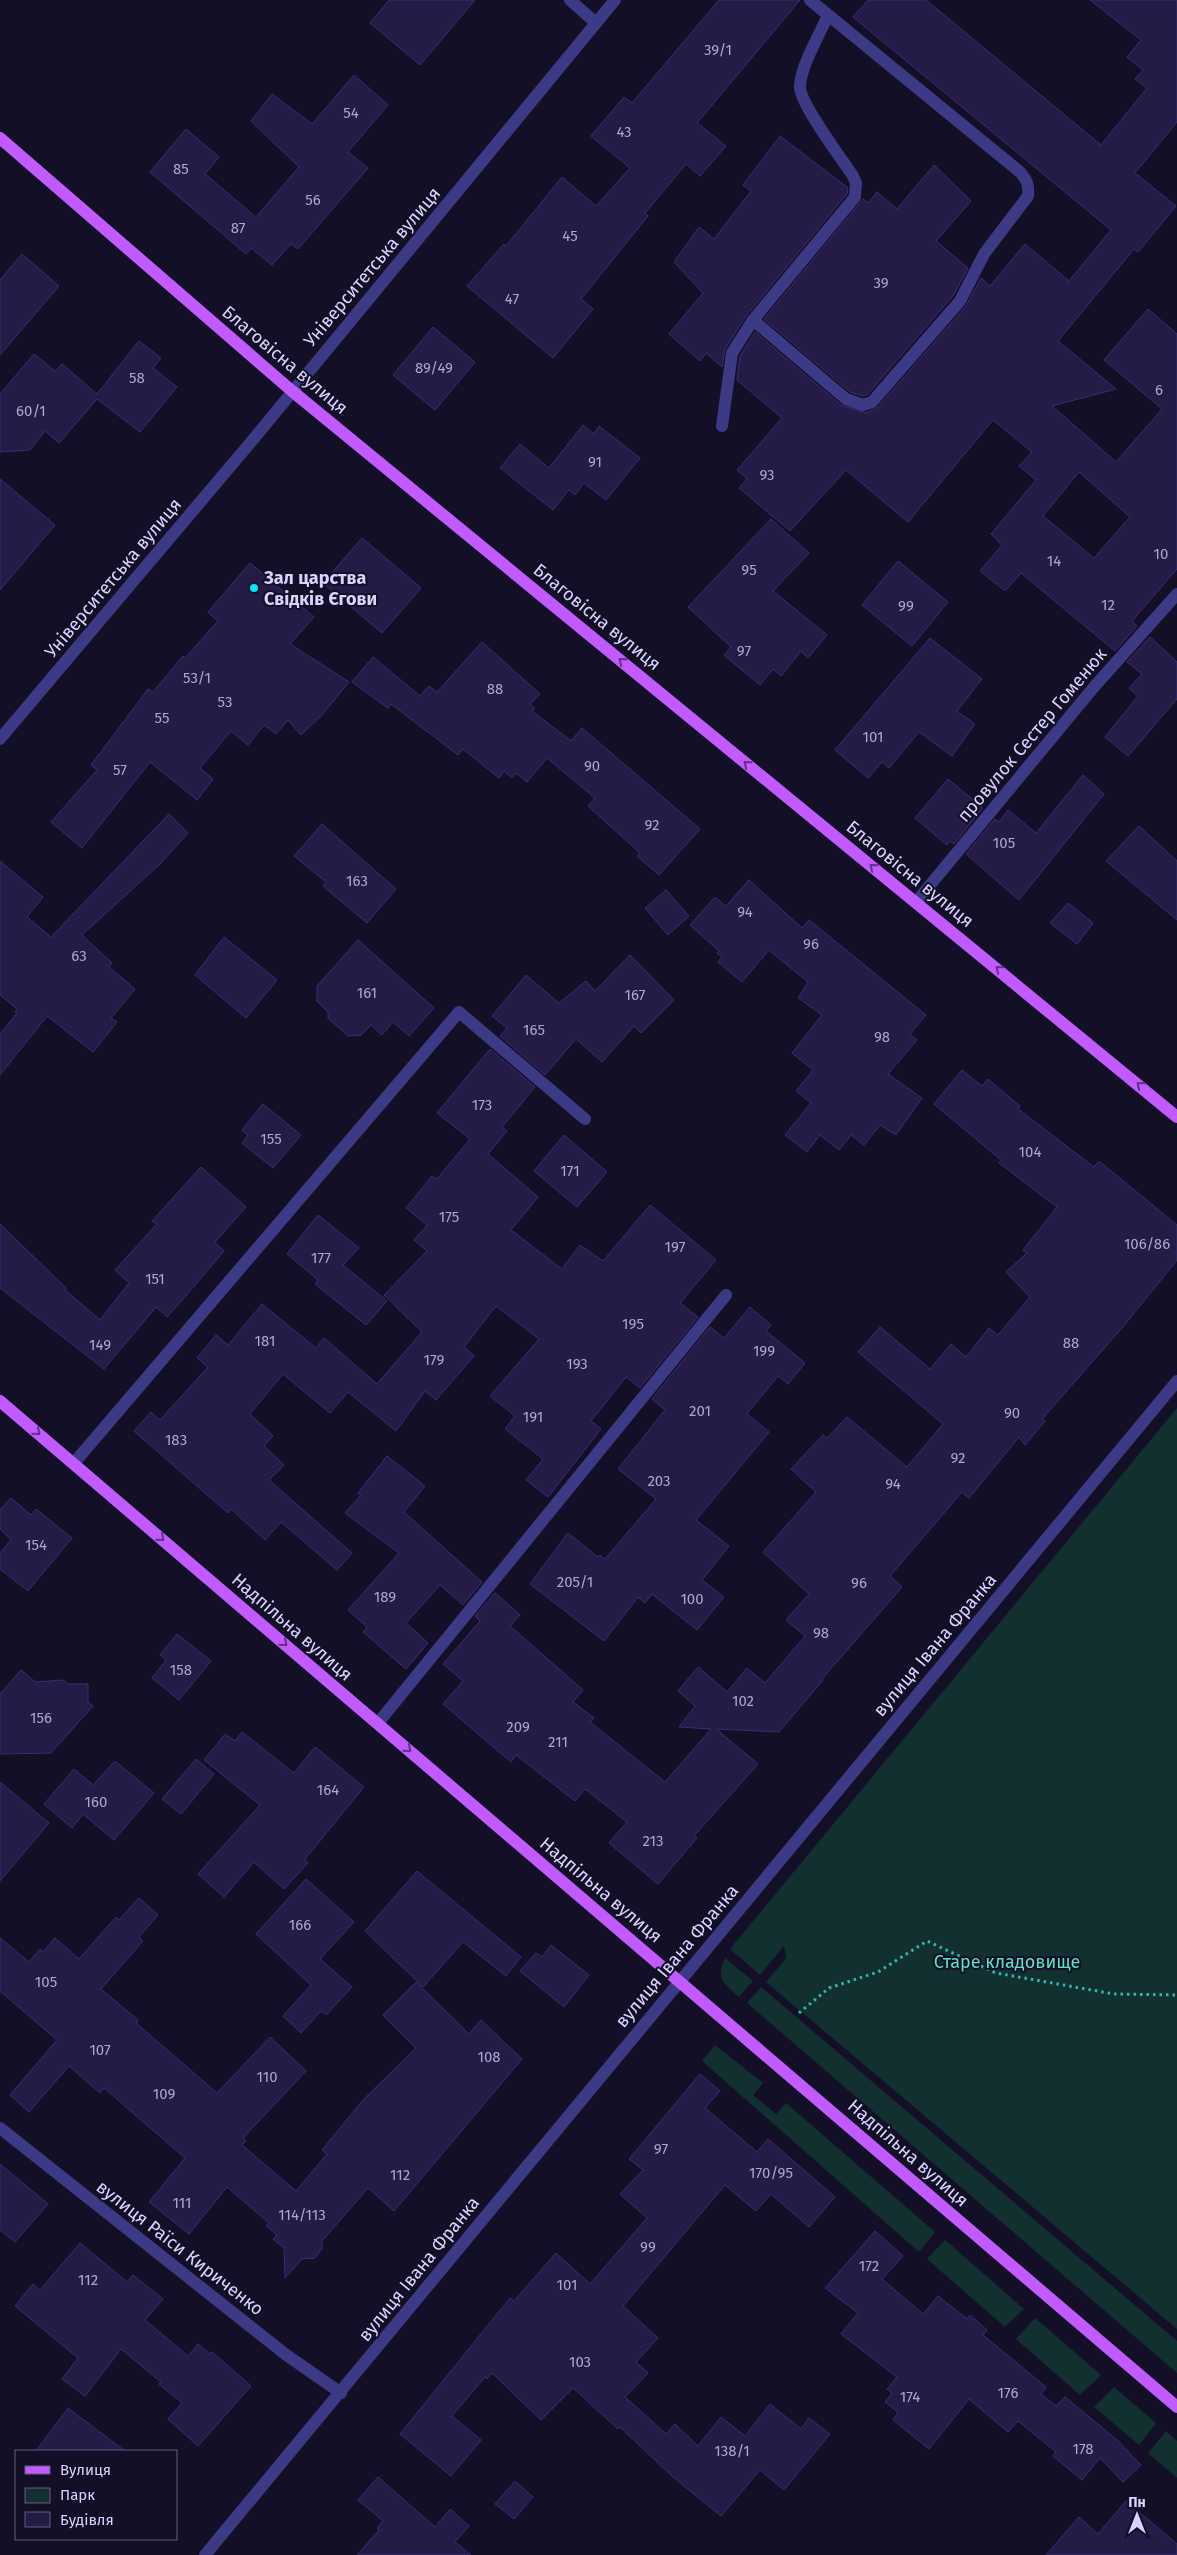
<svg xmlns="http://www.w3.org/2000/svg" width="1177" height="2555" font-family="'Fira Sans',sans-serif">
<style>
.green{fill:#12302f}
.building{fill:#241b47;stroke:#3b2d73;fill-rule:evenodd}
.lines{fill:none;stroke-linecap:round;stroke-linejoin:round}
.path{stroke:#2fb8b0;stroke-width:3;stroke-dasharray:2.5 4;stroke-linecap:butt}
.minor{stroke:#3d3a85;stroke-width:12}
.major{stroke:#c25bff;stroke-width:12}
.oneway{stroke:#623188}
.poi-dot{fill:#00e5ff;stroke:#130f26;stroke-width:2}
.labels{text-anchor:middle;stroke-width:4;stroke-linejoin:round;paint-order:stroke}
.number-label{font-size:15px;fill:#aca6d1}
.street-label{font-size:18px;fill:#d9d4ff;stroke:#130f26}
.poi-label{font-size:18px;font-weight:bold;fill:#d9d4ff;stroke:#130f26;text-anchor:start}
.park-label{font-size:18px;fill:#5fe0c0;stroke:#130f26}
</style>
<rect width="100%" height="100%" fill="#130f26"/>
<g class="green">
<path d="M1177 1408V2329L766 1982 786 1958 784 1946 760 1975 730 1949Z"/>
<path d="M725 1958 753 1981 739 1997C725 1985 715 1977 725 1958Z"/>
<path d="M761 1987 1177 2341V2373L747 2003Z"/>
<path d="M715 2045 763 2083 753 2095 776 2114 786 2103 935 2232 919 2252 702 2061Z"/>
<path d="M945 2240 1024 2309 1005 2327 927 2259Z"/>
<path d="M1035 2318 1101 2375 1080 2395 1016 2339Z"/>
<path d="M1114 2387 1156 2423 1139 2445 1094 2407Z"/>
<path d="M1166 2431 1177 2441V2478L1148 2453Z"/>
</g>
<g class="building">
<path d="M389 0H475L420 65 370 23Z"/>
<path d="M719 0H800L697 123 726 146 700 176 686 164 645 213 648 216 581 299 593 309 553 358 467 286 504 244 506 246 562 177 596 206 630 168 591 136 624 97 632 103Z"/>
<path d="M868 0H926L1101 145 1147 88 1135 79 1143 70 1127 57 1141 40 1090 0H1177V122L1135 173 1176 206 1138 252 1134 249 1058 341 1116 389 1052 406 1116 462 1162 409 1104 360 1148 309 1177 334V569L1132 621 1137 626 1115 651 1021 573 1005 591 980 571 1002 545 991 534 1036 480 1019 466 1032 452 993 420 908 522 846 470 790 531 739 488 747 479 737 470 782 418 737 380 740 356 755 332 841 405 866 413 878 407 966 306 981 278 990 286 1025 244 1069 281 1111 230 853 17ZM1079 472 1130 517 1094 558 1043 516Z"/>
<path d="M354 75 388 105 348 152 368 168 298 249 291 244 272 265 251 248 246 254 150 172 186 129 219 157 205 174 256 217 299 167 251 121 272 94 312 124Z"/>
<path d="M780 136 848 188 847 194 746 316 725 349 722 367 706 353 700 361 669 334 703 293 674 262 699 227 714 239 751 191 743 185Z"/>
<path d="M934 165 971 201 936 241 968 268 953 296 867 395 863 396 850 392 764 319 863 199 868 203 877 192 897 209Z"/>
<path d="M22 254 59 286 0 355V280Z"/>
<path d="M433 327 475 362 435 410 393 375Z"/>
<path d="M139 341 161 358 153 368 177 387 140 432 97 399 59 443 45 431 30 450 0 452V394L34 354 55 371 62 364 97 394Z"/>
<path d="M583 425 594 434 599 426 640 458 606 500 584 483 575 495 569 490 553 510 500 468 520 444 549 468Z"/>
<path d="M0 479 55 525 0 590Z"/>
<path d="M771 519 809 553 773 591 827 635 808 658 801 651 781 676 773 669 760 685 724 655 731 647 688 607Z"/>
<path d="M362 538 421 588 382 633 323 583Z"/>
<path d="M898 561 948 602 912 646 862 605Z"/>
<path d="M250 563 314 617 290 644 349 682 322 715 301 735 288 720 276 734 264 725 248 745 231 731 200 768 213 779 197 800 150 762 82 848 51 822 97 770 91 765 148 689 153 692 183 656 185 658 218 621 208 612Z"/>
<path d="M1150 637 1177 662V699L1128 756 1105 737 1138 696 1129 688 1142 674 1127 662Z"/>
<path d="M930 638 982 679 957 711 975 724 952 756 919 732 889 768 882 762 868 778 835 750Z"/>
<path d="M482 642 540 694 530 704 535 708 532 711 571 741 582 728 700 829 659 875 637 856 640 853 588 806 595 798 547 758 527 782 516 773 512 778 504 771 499 778 463 749 458 755 391 704 388 708 352 682 373 657 420 696 429 686 437 692Z"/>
<path d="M1083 775 1104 794 1019 900 966 854 995 819 999 822 1008 810 1036 833Z"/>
<path d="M948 779 983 808 954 844 950 841 947 845 915 818Z"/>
<path d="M169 814 188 833 160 864 82 935 112 963 109 967 135 989 111 1018 117 1022 93 1052 47 1016 0 1075V1034L17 1013 15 1012 17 1009 0 995V861L43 897 27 917 51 937Z"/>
<path d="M322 824 396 889 367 923 323 886 326 882 294 856Z"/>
<path d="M1139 826 1177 861V920L1106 861Z"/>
<path d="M749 880 802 928 809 920 926 1015 910 1034 917 1040 888 1074 922 1098 896 1135 880 1125 864 1145 851 1135 839 1150 820 1135 807 1152 785 1135 811 1103 796 1091 813 1070 792 1053 822 1015 798 998 808 982 769 950 742 982 718 962 722 957 717 953 719 951 690 925 715 897 726 906Z"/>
<path d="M666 890 689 916 668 935 645 908Z"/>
<path d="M1068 903 1093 923 1077 944 1050 923Z"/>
<path d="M224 937 277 980 246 1018 195 975Z"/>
<path d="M358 940 434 1008 409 1036 393 1022 382 1035 371 1025 361 1035 348 1036 328 1018V1012L317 1001V986Z"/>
<path d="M630 955 674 1000 641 1033 634 1026 602 1062 576 1039 545 1075 500 1036 507 1028 492 1016 526 975 559 1003 586 981 595 991Z"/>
<path d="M490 1049 535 1087 502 1127 507 1131 488 1154 538 1197 511 1230 562 1269 580 1245 603 1261 650 1205 716 1260 680 1303 698 1317 640 1388 626 1377 591 1421 601 1429 548 1497 526 1480 543 1459 505 1429 515 1416 490 1396 539 1339 496 1306 464 1347 474 1356 436 1400 425 1391 396 1431 348 1392 330 1413 283 1374 250 1414 273 1436 264 1446 284 1465 269 1480 352 1553 337 1570 281 1522 265 1540 231 1509 228 1513 134 1431 151 1412 160 1420 208 1367 197 1358 216 1335 228 1345 262 1304 316 1348 324 1338 377 1384 422 1332 384 1295 427 1251 414 1240 427 1225 406 1208 432 1176 437 1179 470 1139 437 1113Z"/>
<path d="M962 1070 982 1086 988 1079 1020 1106 1018 1109 1094 1167 1099 1161 1177 1225V1260L1122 1328 1042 1419 1045 1421 1025 1445 1019 1437 969 1498 962 1492 890 1576 902 1587 822 1679 823 1680 779 1732 716 1729 758 1764 694 1836 697 1838 658 1884 609 1843 627 1822 585 1789 575 1801 516 1755 511 1762 443 1704 463 1681 443 1664 480 1621 475 1616 495 1593 520 1615 510 1626 583 1690 573 1702 594 1718 590 1722 665 1782 711 1729 679 1727 695 1706 678 1691 698 1667 727 1692 747 1668 765 1683 805 1636 786 1620 809 1594 763 1552 816 1492 791 1469 823 1435 827 1438 847 1417 907 1467 943 1424 858 1352 880 1327 930 1369 951 1344 966 1357 989 1328 998 1335 1030 1297 1006 1272 1027 1253 1023 1250 1057 1207 999 1163 1001 1160 934 1104Z"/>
<path d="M263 1104 301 1135 273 1168 242 1143 248 1135 242 1130Z"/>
<path d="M564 1135 607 1172 577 1207 534 1171Z"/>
<path d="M201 1167 246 1207 215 1242 224 1251 190 1291 167 1317 156 1307 104 1369 0 1288V1224L66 1288 65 1290 100 1320 129 1283 115 1270 157 1224 152 1221Z"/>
<path d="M318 1215 359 1248 343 1265 387 1301 366 1325 315 1284 318 1280 287 1254Z"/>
<path d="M750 1307 771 1325 766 1331 805 1363 788 1384 778 1376 747 1414 769 1432 696 1520 729 1546 702 1580 724 1597 697 1630 652 1594 645 1603 638 1597 604 1641 530 1584 568 1533 598 1557 600 1555 605 1559 656 1499 618 1469 665 1410 652 1399 710 1327 724 1338Z"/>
<path d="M387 1456 425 1486 404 1512 482 1582 463 1605 440 1585 406 1623 428 1643 406 1669 363 1632 367 1627 348 1610 399 1553 345 1513 361 1495 358 1493Z"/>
<path d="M11 1498 31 1515 36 1509 72 1538 28 1591 0 1569V1553L11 1540 0 1529V1510Z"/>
<path d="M177 1634 211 1661 179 1700 152 1678 166 1660 160 1655Z"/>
<path d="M21 1670 35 1682 63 1680 68 1684H88V1702L93 1706 51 1753 0 1754V1694Z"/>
<path d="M242 1732 294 1773 315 1747 364 1787 305 1859 308 1863 284 1889 254 1862 224 1897 198 1874 260 1805 204 1760 225 1734 235 1741Z"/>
<path d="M196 1759 214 1774 181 1814 162 1799Z"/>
<path d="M115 1761 154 1793 114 1840 83 1814 72 1828 44 1804 74 1769 93 1785Z"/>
<path d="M0 1782 49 1823 0 1881Z"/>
<path d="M417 1871 521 1957 506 1976 463 1942 423 1987 365 1931Z"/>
<path d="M306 1879 354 1922 320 1959 352 1987 326 2015 321 2011 301 2033 283 2016 311 1985 256 1934Z"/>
<path d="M139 1898 158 1915 139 1937 143 1941 101 1989 138 2020 136 2023 217 2093 270 2037 306 2071 243 2138 246 2141 242 2145 296 2191 327 2154 322 2150 363 2100 416 2048 383 2015 416 1982 469 2034 481 2020 522 2059 394 2211 368 2188 322 2241V2249L315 2258 302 2259 285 2278 284 2248 273 2239 277 2235 266 2226 269 2223 227 2187 189 2234 149 2202 185 2158 104 2088 100 2093 69 2066 29 2112 10 2095 57 2040 0 1991V1938L29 1962 40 1949 43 1952 55 1938 79 1959 116 1917 119 1920Z"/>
<path d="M551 1945 589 1975 564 2007 520 1971 536 1953 542 1957Z"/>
<path d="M700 2074 720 2091 705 2108 757 2152 768 2139 835 2197 809 2227 771 2194 756 2211 725 2185 623 2306 658 2338 636 2362 648 2373 625 2397 666 2434 675 2424 698 2446 721 2417 745 2436 770 2404 801 2429 809 2418 830 2434 784 2490 760 2470 721 2516 673 2477 620 2427 618 2429 573 2388 541 2420 492 2373 487 2379 485 2377 452 2416 481 2440 451 2476 400 2434 510 2298 514 2301 556 2253 590 2284 647 2218 620 2194 643 2170 629 2159Z"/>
<path d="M0 2164 48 2204 15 2242 0 2230Z"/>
<path d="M875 2231 903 2256 882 2279 923 2314 938 2296 967 2319 970 2315 987 2330 983 2335 1046 2387 1041 2394 1056 2406 1065 2397 1116 2439 1141 2465 1123 2482 1100 2458 1082 2480 1053 2456 1056 2452 1018 2421 1008 2432 969 2399 929 2449 893 2420 898 2412 885 2402 892 2393 887 2389 897 2377 841 2334 858 2313 825 2288Z"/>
<path d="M80 2243 127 2282 133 2275 163 2299 145 2320 188 2356 198 2344 210 2354 212 2352 251 2386 198 2446 168 2419 182 2403 159 2384 161 2382 121 2349 85 2396 62 2379 78 2358 15 2306 33 2284 40 2290Z"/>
<path d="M68 2408 125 2451H36Z"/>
<path d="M378 2477 435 2527 450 2509 469 2526 455 2542 471 2555H357L379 2530 377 2528 383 2521 358 2500Z"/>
<path d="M515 2481 533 2497 514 2519 495 2504Z"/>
<path d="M1126 2501 1177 2544V2555H1046L1079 2517 1098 2534Z"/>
</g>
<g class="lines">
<path class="path" d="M799 2013 829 1988 878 1972 927 1941 996 1973 1114 1994 1177 1995"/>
<g class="minor">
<path d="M570 0 596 23"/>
<path d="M753 320 855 197 856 183 853 176C842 159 800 104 800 87 800 67 820 34 828 15"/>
<path d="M722 426 732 353 753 320 846 399 863 405 872 402 960 301 984 254 1028 196C1029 185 1027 180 1020 172L810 0"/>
<path d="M0 739 256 436 615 0"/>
<path d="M916 902 1094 687 1177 594"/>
<path d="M74 1463 459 1012 585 1119"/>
<path d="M378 1723 726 1295"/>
<path d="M0 2128 285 2354 341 2393"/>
<path d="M205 2555 1177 1381"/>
</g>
<g class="major">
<path d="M0 138 292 391 1177 1117"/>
<path d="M0 1401 1177 2407"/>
</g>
</g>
<defs><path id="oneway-chevron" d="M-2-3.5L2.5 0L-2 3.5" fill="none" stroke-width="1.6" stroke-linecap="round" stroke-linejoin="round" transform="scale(1.25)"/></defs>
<g class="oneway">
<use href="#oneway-chevron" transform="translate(622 661) rotate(-141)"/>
<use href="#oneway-chevron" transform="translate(747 764) rotate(-141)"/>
<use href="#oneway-chevron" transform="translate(873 867) rotate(-141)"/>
<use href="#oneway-chevron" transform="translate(999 969) rotate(-141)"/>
<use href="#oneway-chevron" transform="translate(1140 1085) rotate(-140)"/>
<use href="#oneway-chevron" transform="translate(37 1432) rotate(40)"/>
<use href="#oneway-chevron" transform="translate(161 1538) rotate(41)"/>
<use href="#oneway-chevron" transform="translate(284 1643) rotate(41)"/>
<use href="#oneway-chevron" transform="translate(408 1749) rotate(40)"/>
</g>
<circle class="poi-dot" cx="254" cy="588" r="5"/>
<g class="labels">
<g class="number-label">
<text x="718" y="55">39/1</text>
<text x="351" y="118">54</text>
<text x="624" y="137">43</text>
<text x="181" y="174">85</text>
<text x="313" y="205">56</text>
<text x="238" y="233">87</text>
<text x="570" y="241">45</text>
<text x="881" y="288">39</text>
<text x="512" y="304">47</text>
<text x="434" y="373">89/49</text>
<text x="137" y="383">58</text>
<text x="1159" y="395">6</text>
<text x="31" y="416">60/1</text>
<text x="595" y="467">91</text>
<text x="767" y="480">93</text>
<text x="1161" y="559">10</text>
<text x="1054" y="566">14</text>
<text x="749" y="575">95</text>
<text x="1108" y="610">12</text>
<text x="906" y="611">99</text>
<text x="744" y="656">97</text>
<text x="197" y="683">53/1</text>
<text x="495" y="694">88</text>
<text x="225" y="707">53</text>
<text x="162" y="723">55</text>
<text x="873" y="742">101</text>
<text x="592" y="771">90</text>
<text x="120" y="775">57</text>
<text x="652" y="830">92</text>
<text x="1004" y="848">105</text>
<text x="357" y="886">163</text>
<text x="745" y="917">94</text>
<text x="811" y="949">96</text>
<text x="79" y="961">63</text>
<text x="367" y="998">161</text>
<text x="635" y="1000">167</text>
<text x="534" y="1035">165</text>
<text x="882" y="1042">98</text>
<text x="482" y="1110">173</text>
<text x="271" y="1144">155</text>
<text x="1030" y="1157">104</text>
<text x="570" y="1176">171</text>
<text x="449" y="1222">175</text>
<text x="1147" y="1249">106/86</text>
<text x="675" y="1252">197</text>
<text x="321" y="1263">177</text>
<text x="155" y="1284">151</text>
<text x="633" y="1329">195</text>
<text x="265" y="1346">181</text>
<text x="1071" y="1348">88</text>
<text x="100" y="1350">149</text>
<text x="764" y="1356">199</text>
<text x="434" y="1365">179</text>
<text x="577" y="1369">193</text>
<text x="700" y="1416">201</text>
<text x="1012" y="1418">90</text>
<text x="533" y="1422">191</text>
<text x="176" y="1445">183</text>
<text x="958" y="1463">92</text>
<text x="659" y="1486">203</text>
<text x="893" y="1489">94</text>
<text x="36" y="1550">154</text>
<text x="575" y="1587">205/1</text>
<text x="859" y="1588">96</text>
<text x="385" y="1602">189</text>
<text x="692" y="1604">100</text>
<text x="821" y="1638">98</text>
<text x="181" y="1675">158</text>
<text x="743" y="1706">102</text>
<text x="41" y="1723">156</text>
<text x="518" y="1732">209</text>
<text x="558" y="1747">211</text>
<text x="328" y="1795">164</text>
<text x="96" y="1807">160</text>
<text x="653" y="1846">213</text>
<text x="300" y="1930">166</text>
<text x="46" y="1987">105</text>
<text x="100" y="2055">107</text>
<text x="489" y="2062">108</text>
<text x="267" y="2082">110</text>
<text x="164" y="2099">109</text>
<text x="661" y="2154">97</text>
<text x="771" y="2178">170/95</text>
<text x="400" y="2180">112</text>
<text x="182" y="2208">111</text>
<text x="302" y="2220">114/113</text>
<text x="648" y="2252">99</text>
<text x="869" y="2271">172</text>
<text x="88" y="2285">112</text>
<text x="567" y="2290">101</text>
<text x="580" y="2367">103</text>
<text x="1008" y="2398">176</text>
<text x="910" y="2402">174</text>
<text x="1083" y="2454">178</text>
<text x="732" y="2456">138/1</text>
</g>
<g class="street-label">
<text transform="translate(372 267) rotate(-50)" y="6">Університетська вулиця</text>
<text transform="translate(285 360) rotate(40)" y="6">Благовісна вулиця</text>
<text transform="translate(113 578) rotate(-50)" y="6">Університетська вулиця</text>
<text transform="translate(597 617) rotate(39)" y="6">Благовісна вулиця</text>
<text transform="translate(1032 735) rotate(-50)" y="6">провулок Сестер Гоменюк</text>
<text transform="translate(910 874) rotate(39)" y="6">Благовісна вулиця</text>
<text transform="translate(292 1627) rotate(41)" y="6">Надпільна вулиця</text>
<text transform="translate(935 1645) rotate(-50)" y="6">вулиця Івана Франка</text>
<text transform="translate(601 1890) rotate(40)" y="6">Надпільна вулиця</text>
<text transform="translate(677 1956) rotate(-50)" y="6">вулиця Івана Франка</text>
<text transform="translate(908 2153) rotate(41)" y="6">Надпільна вулиця</text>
<text transform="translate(180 2248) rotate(38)" y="6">вулиця Раїси Кириченко</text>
<text transform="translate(419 2269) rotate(-51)" y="6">вулиця Івана Франка</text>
</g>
<g class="poi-label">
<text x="264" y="584">Зал царства<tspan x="264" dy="21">Свідків Єгови</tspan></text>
</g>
<g class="park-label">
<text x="1007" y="1968">Старе кладовище</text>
</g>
</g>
<rect x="15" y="2450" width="162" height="90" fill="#130f26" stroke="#625e7d"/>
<rect x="25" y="2466" width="25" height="8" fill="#c25bff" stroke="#625e7d"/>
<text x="60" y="2475" font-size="15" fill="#d9d4ff">Вулиця</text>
<rect x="25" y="2488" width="25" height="15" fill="#12302f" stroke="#625e7d"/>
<text x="60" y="2500" font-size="15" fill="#d9d4ff">Парк</text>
<rect x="25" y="2512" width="25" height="15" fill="#241b47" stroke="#625e7d"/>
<text x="60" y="2525" font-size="15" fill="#d9d4ff">Будівля</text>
<g transform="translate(1137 2515)" stroke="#130f26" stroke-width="4" paint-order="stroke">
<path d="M0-4L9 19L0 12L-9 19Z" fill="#d9d4ff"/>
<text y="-8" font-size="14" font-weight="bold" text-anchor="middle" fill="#d9d4ff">Пн</text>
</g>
</svg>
